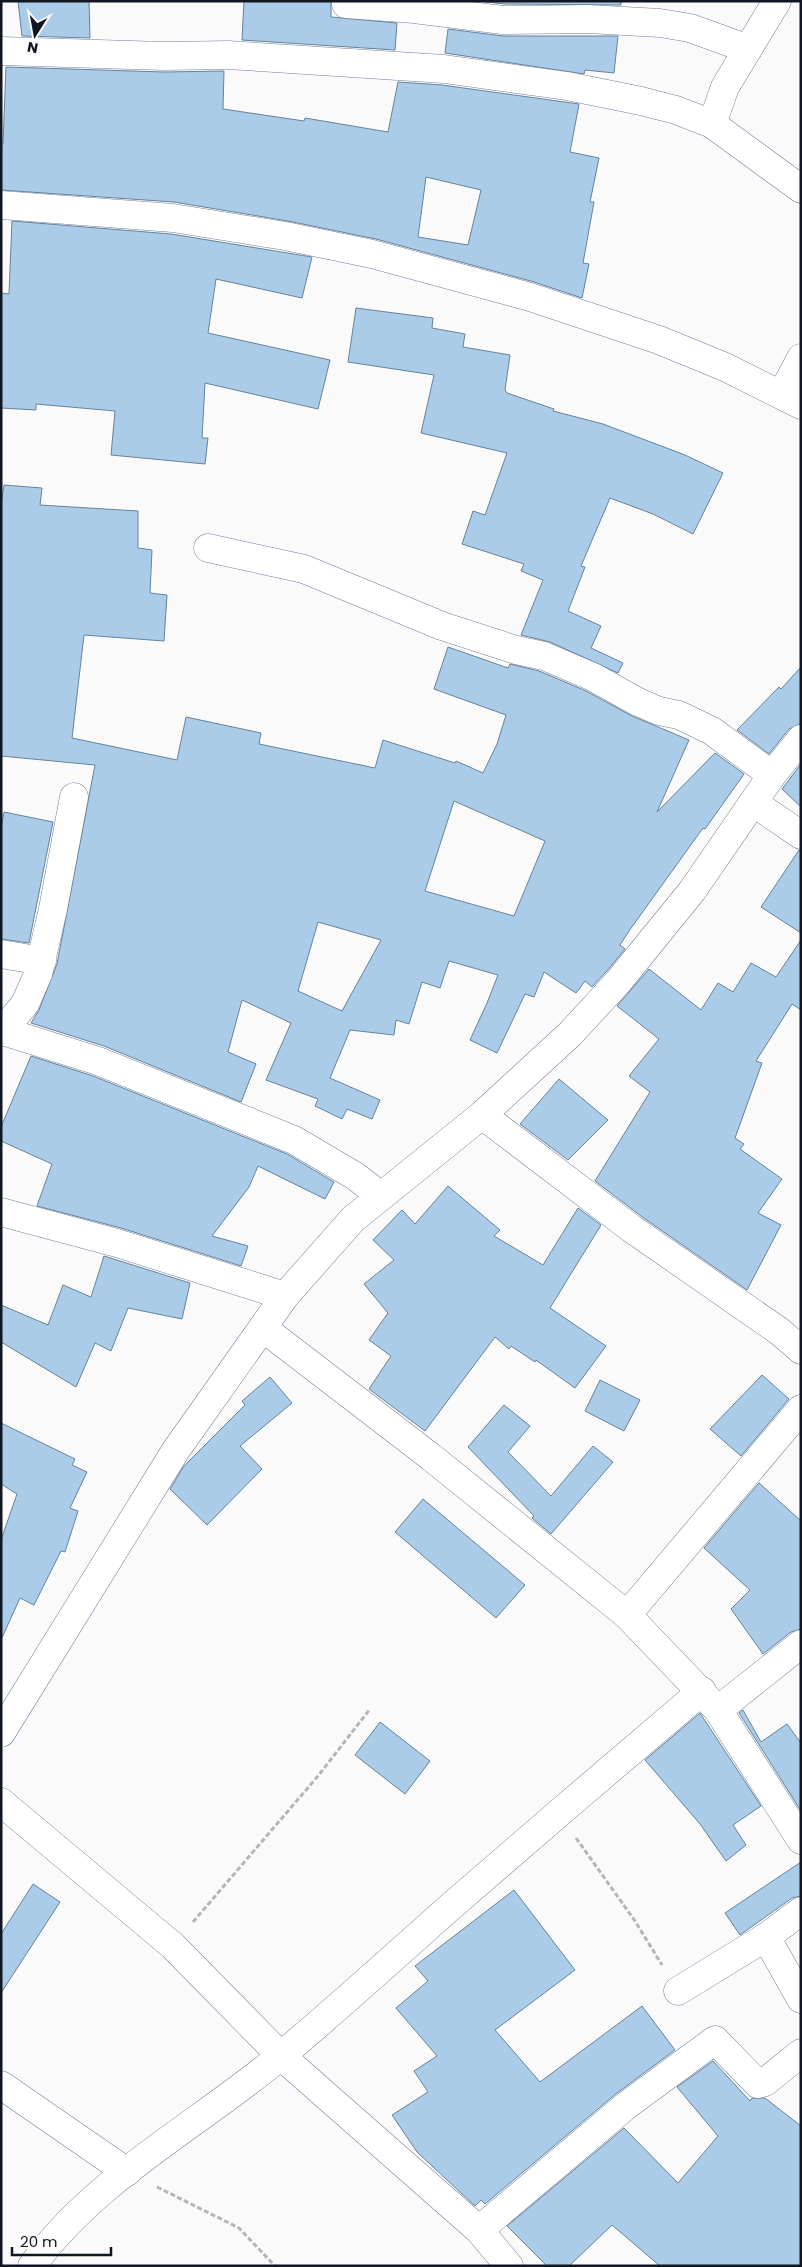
<svg xmlns="http://www.w3.org/2000/svg" width="802" height="2267" font-family="Poppins,sans-serif">
<style>
.building{fill:#aacce8;stroke:#66839a;fill-rule:evenodd}
.lines{fill:none;stroke-linecap:round;stroke-linejoin:round}
.minor-casing{stroke:#72819f;stroke-width:29}
.path{stroke:#b4b5b9;stroke-width:3;stroke-dasharray:5 2.5;stroke-linecap:butt}
.minor{stroke:#fff;stroke-width:28}
</style>
<rect width="100%" height="100%" fill="#fafafa"/>
<g class="building">
<path d="M18 1H89L90 38 22 36Z"/>
<path d="M244 1H331V17L397 23 395 50 242 40Z"/>
<path d="M479 1H621V5L504 4Z"/>
<path d="M448 29 503 36H618L614 73 585 70 584 74 445 53Z"/>
<path d="M6 67 164 72 224 71 223 109 304 121 305 118 388 132 398 82 442 85 579 104 570 152 599 158 590 202H594L583 263 589 264 582 298 534 282 376 239 288 221 174 202 1 190V144H3ZM426 177 481 190 468 245 418 237Z"/>
<path d="M12 221 171 234 312 257 302 298 216 279 208 333 330 360 318 409 205 383 202 438H208L205 464 111 455 115 411 36 404V410L1 408V293L9 294Z"/>
<path d="M356 308 433 318 432 328 465 334 463 347 510 355 505 390 507 393 554 409 553 411 603 424 685 455 723 473 693 534 653 514 610 498 581 566 585 567 568 611 601 626 591 648 623 663 618 673 550 642 521 635 543 580 521 571 524 564 462 544 473 511 485 515 507 453 421 433 434 375 348 362Z"/>
<path d="M4 485 42 488 40 505 138 511V548L152 550 150 593 167 595 164 641 84 635 72 738 177 760 186 717 261 733 259 744 375 768 383 740 455 763 456 761 483 773 497 744 506 715 434 689 448 647 508 668 510 664 539 671 586 691 632 716 689 740 657 812 715 753 744 774 705 829 703 828 629 931 620 945 625 949 606 972 592 987 585 981 576 993 544 972 534 997 525 994 497 1053 470 1040 487 1003 498 975 449 961 440 988 422 982 409 1024 396 1020 394 1035 350 1030 330 1078 380 1100 372 1119 347 1109 342 1119 315 1106 318 1099 266 1080 291 1023 242 1000 228 1052 256 1064 241 1102 104 1046 31 1023 39 1010 57 964 95 765 1 756V505ZM454 801 545 841 514 916 425 891ZM318 922 381 940 342 1011 298 991Z"/>
<path d="M801 667V724L789 729 769 754 737 730 779 687 781 689Z"/>
<path d="M801 764V807L782 789Z"/>
<path d="M4 812 53 822 29 943 1 939V828Z"/>
<path d="M799 850H801V933L761 907Z"/>
<path d="M801 940V1010L792 1004 756 1061 762 1063 735 1138 744 1144 740 1149 782 1179 758 1213 781 1225 747 1290 641 1216 595 1181 650 1092 629 1076 659 1039 617 1006 649 969 701 1010 718 983 733 992 751 963 776 977Z"/>
<path d="M31 1056 93 1076 287 1154 334 1182 325 1199 258 1166 249 1187 212 1236 248 1246 241 1266 121 1228 37 1206 52 1164 1 1141V1127Z"/>
<path d="M559 1079 608 1120 568 1160 520 1124Z"/>
<path d="M448 1186 500 1230 494 1236 543 1265 578 1208 601 1225 550 1308 606 1346 575 1388 536 1360 535 1362 511 1346 509 1349 495 1337 425 1431 369 1389 391 1356 369 1340 388 1313 364 1284 394 1260 373 1240 402 1210 415 1224Z"/>
<path d="M104 1256 190 1283 182 1319 128 1308 111 1351 95 1343 76 1387 1 1342V1305L48 1325 63 1285 91 1297Z"/>
<path d="M762 1375 789 1399 741 1456 710 1429Z"/>
<path d="M270 1377 292 1403 240 1446 262 1469 207 1525 170 1489 184 1466 245 1405 242 1401Z"/>
<path d="M600 1380 640 1400 624 1431 585 1411Z"/>
<path d="M504 1405 530 1426 508 1452 551 1496 593 1446 613 1462 551 1534 532 1518 534 1516 468 1447Z"/>
<path d="M1 1423 75 1459 72 1465 87 1472 70 1508 78 1511 65 1552 61 1551 34 1605 20 1598 1 1640V1540L17 1494 1 1484Z"/>
<path d="M759 1483 801 1521V1629L791 1632 763 1654 731 1609 750 1590 704 1548Z"/>
<path d="M423 1499 525 1585 496 1618 395 1532Z"/>
<path d="M743 1710 761 1742 787 1724 801 1743V1811L739 1713Z"/>
<path d="M700 1713 761 1806 733 1825 746 1845 726 1861 700 1824 645 1760Z"/>
<path d="M380 1722 430 1761 405 1794 355 1755Z"/>
<path d="M801 1862V1896L792 1898 740 1935 725 1913Z"/>
<path d="M33 1884 60 1902 1 1993V1934Z"/>
<path d="M514 1890 575 1970 495 2030 540 2082 642 2006 675 2050 617 2093 485 2204 481 2200 475 2206 417 2152 392 2115 428 2092 414 2071 437 2056 396 2008 428 1981 415 1966Z"/>
<path d="M713 2061 750 2101 752 2098H765L801 2126V2266H660L612 2225 569 2266H547L507 2226 624 2128 678 2183 718 2136 677 2087Z"/>
</g>
<g class="lines">
<g class="minor-casing">
<g id="minor">
<path d="M346 4 414 9 503 20 588 19 660 23 690 28 748 49"/>
<path d="M1 51 164 56 228 55 444 69 567 86 641 101 676 110 712 124 801 189"/>
<path d="M712 124 725 87 777 1"/>
<path d="M1 205 173 218 285 236 372 254 530 297 659 340 725 367 801 405"/>
<path d="M782 394 801 358"/>
<path d="M208 548 304 569 442 626 516 650 544 656 593 677 638 702 659 711 679 715 712 731 772 775"/>
<path d="M754 803 801 835"/>
<path d="M1 954 42 961"/>
<path d="M3 1031 98 1061 294 1140 355 1176 381 1196"/>
<path d="M1 1032 25 1004 38 974 53 909 74 797"/>
<path d="M482 1115 632 1229 779 1331 801 1350"/>
<path d="M1 1212 117 1243 285 1296"/>
<path d="M263 1328 431 1457 627 1615 718 1710 801 1840"/>
<path d="M627 1615 801 1409"/>
<path d="M718 1710 801 1644"/>
<path d="M1 1733 176 1450 285 1296 353 1219 482 1115 570 1034 618 982 692 891 772 775 801 739"/>
<path d="M1 1802 173 1946 281 2056 479 2230 509 2266"/>
<path d="M766 1937 801 1999"/>
<path d="M678 1991 766 1937 801 1911"/>
<path d="M1 2085 127 2172"/>
<path d="M479 2230 627 2105 715 2040 758 2084 765 2082 801 2053"/>
<path d="M32 2266C94 2179 201 2123 282 2055 339 2007 394 1957 449 1908 533 1835 617 1763 702 1691"/>
</g>
</g>
<g class="path">
<path d="M576 1838 635 1921 662 1965"/>
<path d="M193 1922 318 1776 370 1709"/>
<path d="M157 2187 239 2228 275 2266"/>
</g>
<use href="#minor" class="minor"/>
</g>
<rect width="802" height="2267" fill="none" stroke="#101622" stroke-width="5"/>
<g transform="translate(35 35) rotate(191)" stroke="#fafafa" stroke-width="4" paint-order="stroke">
<path d="M0-4L9 19L0 12L-9 19Z" fill="#101622"/>
<text y="-8" font-size="14" font-weight="bold" text-anchor="middle" fill="#101622">N</text>
</g>
<path d="M12 2247v8h99v-8" fill="none" stroke="#101622" stroke-width="2.5"/>
<text x="20" y="2247" font-size="15" fill="#101622" stroke="#fafafa" stroke-width="4" paint-order="stroke">20 m</text>
</svg>
